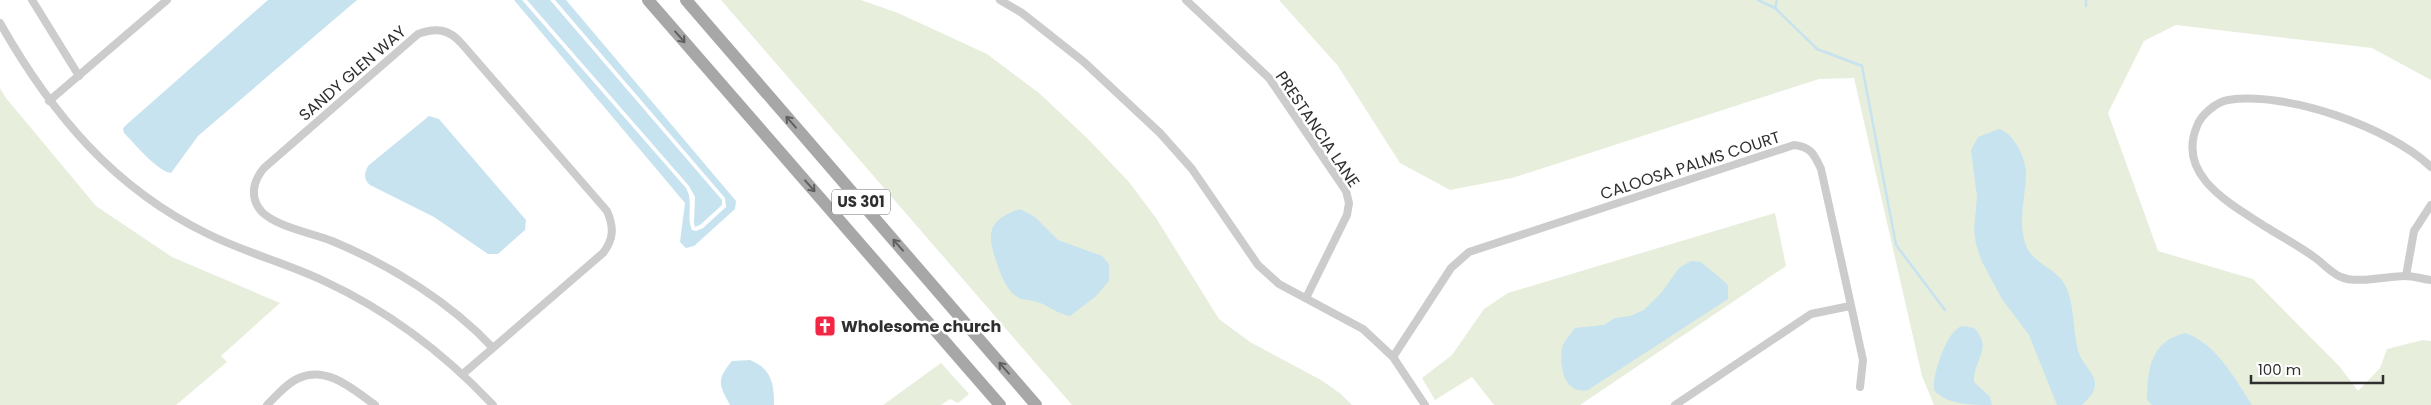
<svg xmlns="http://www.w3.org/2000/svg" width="2431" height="405" font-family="Poppins,sans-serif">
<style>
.green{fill:#e7eedc}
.water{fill:#c7e3ef}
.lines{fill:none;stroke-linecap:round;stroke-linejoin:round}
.stream{stroke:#c7e3ef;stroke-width:2.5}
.street{stroke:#ccc;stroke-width:8}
.primary{stroke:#a7a7a7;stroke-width:12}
.oneway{stroke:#5f5f5f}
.labels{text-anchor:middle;stroke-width:5;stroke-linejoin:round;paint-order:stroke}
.shield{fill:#fff;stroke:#6d6d6d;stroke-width:1}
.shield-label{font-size:15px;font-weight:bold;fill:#2f2f2f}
.street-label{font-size:16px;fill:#2f2f2f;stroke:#fff}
.poi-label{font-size:16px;font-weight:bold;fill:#2f2f2f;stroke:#fff;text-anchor:start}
</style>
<rect width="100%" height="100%" fill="#fff"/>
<g class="green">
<path d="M721 0H861L898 13 987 54 1039 93 1088 139 1129 182 1156 218 1219 319 1250 342 1321 380 1341 394 1352 405H1072Z"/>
<path d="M1279 0H2431V80L2372 48 2176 25 2144 41 2108 113 2158 251 2253 279 2340 367 2358 391 2380 368 2387 349 2423 340 2431 341V405H1934L1922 376 1854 78 1819 79 1512 178 1450 190 1400 163 1338 66Z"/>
<path d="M0 88 6 98 96 206 172 257 280 303 221 356 227 362 176 405H0Z"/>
<path d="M1775 213 1786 266 1580 405H1494L1472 377 1435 400 1422 378 1452 355 1484 309 1508 293Z"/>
<path d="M941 363 969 394 958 403 950 399 941 405H883Z"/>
</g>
<g class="water">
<path d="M268 0H357L198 136 171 173C157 171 135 144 124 133L123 129 125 126Z"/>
<path d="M514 0H522L686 188C694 202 686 216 692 230L696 231 703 228 726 207 725 198 555 0H566L736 201 735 209 694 246 686 248 680 242 685 203Z"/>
<path d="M527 0H550L722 200V205L700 225 695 227 694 223 695 197 689 186Z"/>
<path d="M429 116 439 119 526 220 525 230 498 254H488L434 217 370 185C363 179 364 172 369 165Z"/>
<path d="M1999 129C2015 134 2027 160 2026 176 2025 199 2017 226 2027 248 2034 262 2051 267 2061 279 2077 300 2071 332 2080 356 2084 365 2094 373 2095 383 2095 394 2088 398 2082 405H2057L2029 335 2002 299 1982 262 1976 244 1974 230 1977 197 1971 150 1978 137Z"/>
<path d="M1020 209 1035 217 1058 240 1102 256 1109 264V281L1095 297 1070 316C1057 314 1047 304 1034 301 1028 299 1021 301 1016 296 1007 290 1001 276 998 266 987 237 985 220 1020 209Z"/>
<path d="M1691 261 1701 262 1726 283 1728 286V299L1588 390C1564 395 1559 366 1562 348 1564 340 1571 334 1575 328L1604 325 1615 318 1630 316 1644 310 1662 292 1679 268Z"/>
<path d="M1962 326 1974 328C1994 348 1973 360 1974 382L1990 397 1992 405C1972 405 1947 405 1934 390 1932 375 1947 330 1962 326Z"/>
<path d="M2185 333C2216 343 2235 379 2252 405H2152L2147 400C2148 368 2150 342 2185 333Z"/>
<path d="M750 360C772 369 774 384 774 405H730C719 385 716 380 732 361Z"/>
</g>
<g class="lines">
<g class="stream">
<path d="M1758 0 1775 8 1817 49 1862 66 1896 245 1945 310"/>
<path d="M2086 0V6"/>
<path d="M1775 8 1777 0"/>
</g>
<g class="street">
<path d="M32 0 79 76"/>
<path d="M1000 0 1022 13 1084 62 1160 133 1192 169 1258 265 1279 284 1363 329 1393 357 1425 405"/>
<path d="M1186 0 1269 78 1346 191 1349 203 1347 215 1306 298"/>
<path d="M0 23C51 113 113 188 208 234 246 253 286 263 324 281 389 311 444 353 493 405"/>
<path d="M49 101 167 0"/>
<path d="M2431 167C2389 127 2286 91 2228 100 2216 102 2201 115 2197 126 2176 176 2231 204 2266 227 2282 237 2299 246 2314 257 2323 263 2331 273 2341 277 2357 284 2388 276 2405 276 2413 276 2423 279 2431 280"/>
<path d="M2406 276 2414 231 2431 205"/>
<path d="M1393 357 1451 268 1469 252 1794 145C1811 147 1814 154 1821 169L1863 360 1860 387"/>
<path d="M464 373 493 348C450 302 390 265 332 241 312 233 277 227 262 212 249 198 253 181 264 168L418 34C436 27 449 29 462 44L607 211C614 227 614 239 603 253L493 348"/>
<path d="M267 405C276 396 287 383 299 378 327 365 354 390 375 405"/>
<path d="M1675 405 1811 314 1850 306"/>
</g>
<g class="primary">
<path d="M648 0 1000 405"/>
<path d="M686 0 1036 405"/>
</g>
</g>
<defs><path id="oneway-shaft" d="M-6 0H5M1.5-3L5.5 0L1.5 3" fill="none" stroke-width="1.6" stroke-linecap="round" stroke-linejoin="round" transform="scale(1.25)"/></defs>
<g class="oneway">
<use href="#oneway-shaft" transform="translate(680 37) rotate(49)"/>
<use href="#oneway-shaft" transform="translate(791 122) rotate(-131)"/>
<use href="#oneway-shaft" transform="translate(810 186) rotate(49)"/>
<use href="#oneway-shaft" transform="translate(898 245) rotate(-131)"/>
<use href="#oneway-shaft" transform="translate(1004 368) rotate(-131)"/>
</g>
<defs>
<g id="church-square" transform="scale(1.125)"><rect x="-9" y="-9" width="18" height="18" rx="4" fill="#f32545" stroke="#fff"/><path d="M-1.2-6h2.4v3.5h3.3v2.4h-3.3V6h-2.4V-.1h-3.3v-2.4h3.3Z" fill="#fff"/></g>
</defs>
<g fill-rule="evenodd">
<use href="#church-square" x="825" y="326"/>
</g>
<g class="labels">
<rect class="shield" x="832" y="189.5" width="58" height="25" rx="4"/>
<g class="shield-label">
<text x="861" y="207">US 301</text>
</g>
<g class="street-label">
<text transform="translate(352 73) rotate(-41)" y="6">SANDY GLEN WAY</text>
<text transform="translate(1318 129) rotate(56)" y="6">PRESTANCIA LANE</text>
<text transform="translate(1690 165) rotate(-18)" y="6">CALOOSA PALMS COURT</text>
</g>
<g class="poi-label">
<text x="841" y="332">Wholesome church</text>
</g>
</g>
<path d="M2251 375v8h132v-8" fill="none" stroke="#2f2f2f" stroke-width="2.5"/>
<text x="2258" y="375" font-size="15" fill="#2f2f2f" stroke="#ffffff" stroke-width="4" paint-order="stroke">100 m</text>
</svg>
